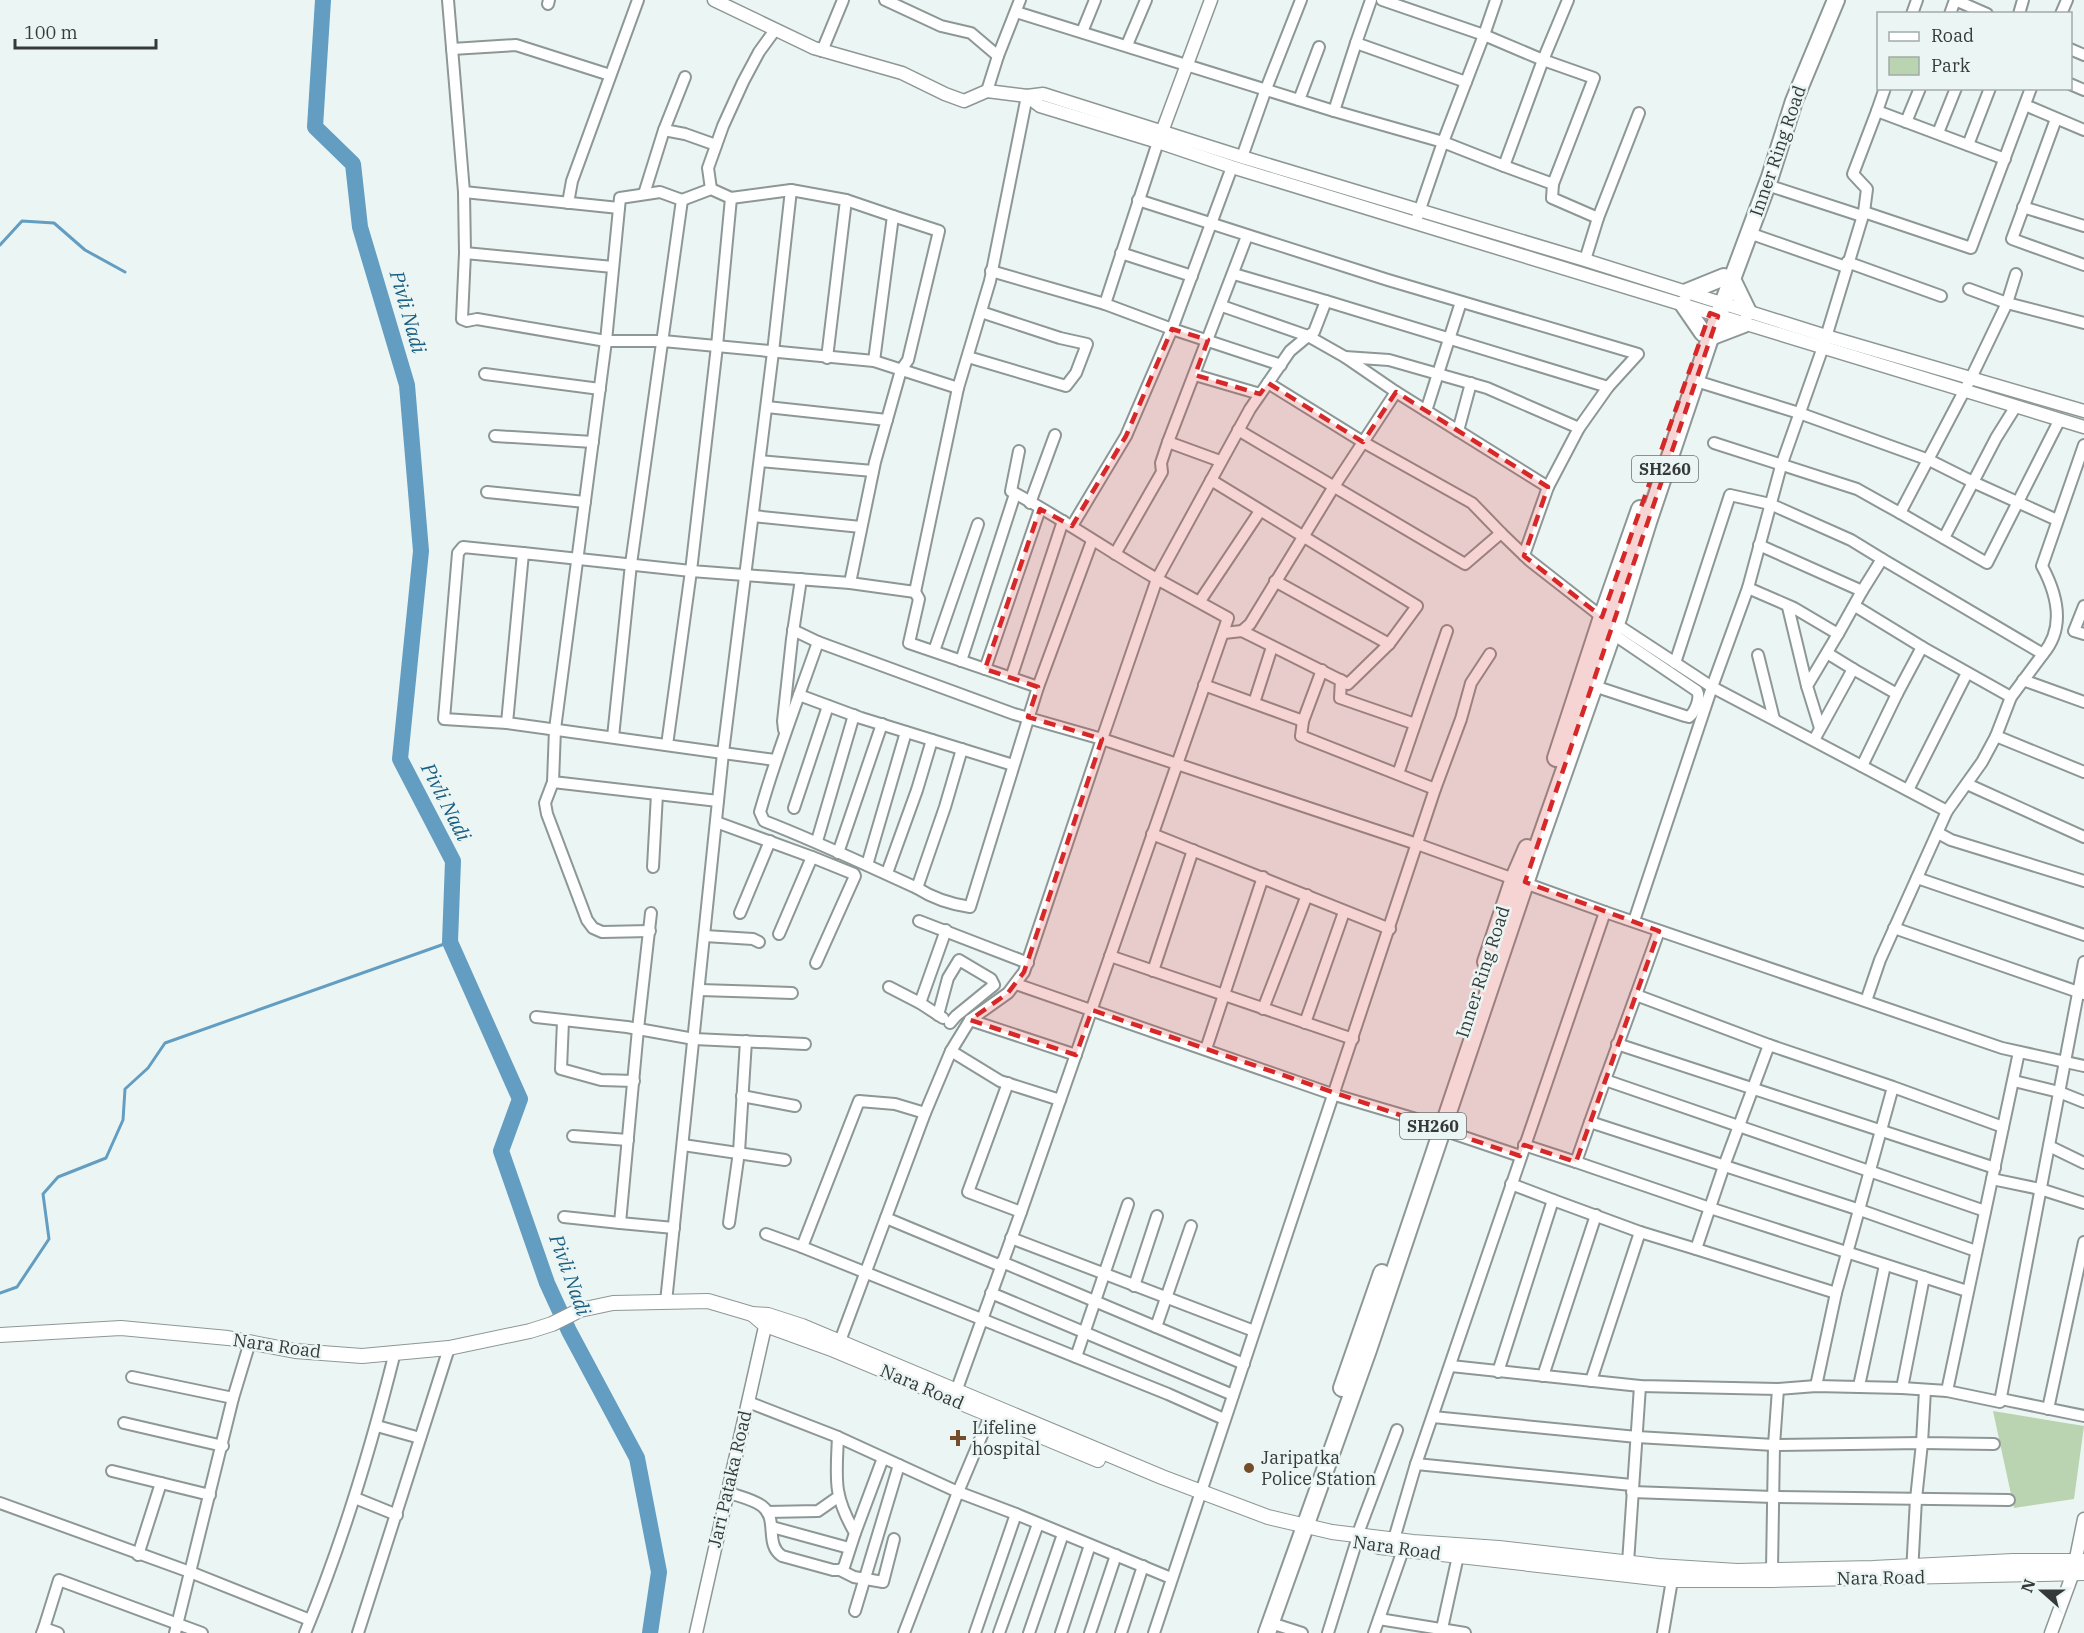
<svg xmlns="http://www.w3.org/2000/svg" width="2084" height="1633" font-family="'IBM Plex Serif',serif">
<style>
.green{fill:#bad3b0}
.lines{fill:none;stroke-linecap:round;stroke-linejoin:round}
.stream{stroke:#639dc1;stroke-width:3}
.river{stroke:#639dc1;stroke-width:16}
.minor-casing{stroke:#8d9796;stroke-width:14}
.tertiary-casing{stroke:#8d9796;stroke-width:15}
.secondary-casing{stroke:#8d9796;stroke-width:16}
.trunk-casing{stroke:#8d9796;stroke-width:20}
.minor{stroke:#fff;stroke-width:10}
.tertiary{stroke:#fff;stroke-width:12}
.secondary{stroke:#fff;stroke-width:14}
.trunk{stroke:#fff;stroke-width:16}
.marked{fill:#d62828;fill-opacity:0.2;stroke:#d62828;stroke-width:4.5;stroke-dasharray:12 8;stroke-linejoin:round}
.poi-dot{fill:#744d2b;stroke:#ebf6f4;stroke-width:2}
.labels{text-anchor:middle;stroke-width:5;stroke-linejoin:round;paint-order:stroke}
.shield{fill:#ebf6f4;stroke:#6c7271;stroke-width:1.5}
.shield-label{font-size:16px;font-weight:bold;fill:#353a39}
.street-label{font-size:18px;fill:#353a39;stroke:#ebf6f4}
.poi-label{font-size:18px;fill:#353a39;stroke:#ebf6f4;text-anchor:start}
.water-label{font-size:20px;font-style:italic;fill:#185d82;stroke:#ebf6f4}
</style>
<rect width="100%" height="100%" fill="#ebf6f4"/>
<path class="green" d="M1993 1411 2084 1426 2074 1499 2014 1508Z"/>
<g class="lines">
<g class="stream">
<path d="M0 245 22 221 54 223 85 250 125 272"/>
<path d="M0 1293 17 1287 49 1239 43 1194 58 1177 106 1158 123 1120 125 1089 148 1068 165 1043 450 942"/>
</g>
<path class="river" d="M323 0 315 127 353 164 360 227 407 385 421 551 400 759 453 861 450 942 520 1099 501 1151 547 1283 569 1331 637 1458 659 1572 650 1633"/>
<g class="minor-casing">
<g id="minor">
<path d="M448 0 464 192 465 253 462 319 467 321 477 319 606 341 555 729 553 782 718 801 723 753 775 760"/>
<path d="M885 0 941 26 971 33 998 56 987 91"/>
<path d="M1371 0 1356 43 1466 82"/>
<path d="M1382 0 1484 35 1496 0"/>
<path d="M1955 0 1987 14"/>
<path d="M548 4 549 0"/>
<path d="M1016 12 1334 111 1443 142 1484 35 1543 60 1594 78 1553 184 1504 166"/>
<path d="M1912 14 1917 0"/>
<path d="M1950 14 1955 0"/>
<path d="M2019 14 2023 0"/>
<path d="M2061 14 2067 0"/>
<path d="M1082 32 1095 0"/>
<path d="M1127 45 1146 0"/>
<path d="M452 49 516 45 610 75"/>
<path d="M2070 49 2084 55"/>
<path d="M822 51 843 0"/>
<path d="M998 56 1020 0"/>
<path d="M2070 84 2084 90"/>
<path d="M1299 100 1319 47"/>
<path d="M2025 105 2084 130"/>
<path d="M1334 111 1356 43"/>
<path d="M1877 111 1885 88"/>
<path d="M2056 119 2012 239 2084 265"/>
<path d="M1906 122 1920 88"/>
<path d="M664 130 685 134 716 145"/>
<path d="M1938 133 1956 88"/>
<path d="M1968 145 1990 88"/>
<path d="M1242 157 1266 89 1301 0"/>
<path d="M1553 184 1552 198 1598 218"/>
<path d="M1767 185 1862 216"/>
<path d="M711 189 708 168 723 126 743 82 759 52 775 30"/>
<path d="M791 190 846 200 827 358"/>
<path d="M464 192 619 208"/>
<path d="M644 194 664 130 685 77"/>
<path d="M682 200 711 189 731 198 717 346 691 571 850 583 875 462 901 370 908 360 939 231 893 216"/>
<path d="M846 200 893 216 874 361"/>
<path d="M1138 200 1388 280 1638 354 1608 387 1579 428 1548 487"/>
<path d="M568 203 572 181 638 0"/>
<path d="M2023 207 2084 226"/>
<path d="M1864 212 1867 189 1853 174 1877 111 2005 159"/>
<path d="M1417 218 1443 142 1504 166 1543 60 1568 0"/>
<path d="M1749 233 1846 267"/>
<path d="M465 253 613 267"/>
<path d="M1121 253 1192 276"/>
<path d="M1585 260 1598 218 1639 113"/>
<path d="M1847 262 1941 296"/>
<path d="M991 271 1105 304 1172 329 1281 365"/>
<path d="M1234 274 1326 301"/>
<path d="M1969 289 2007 303 2084 323"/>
<path d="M1105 304 1158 142"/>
<path d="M1222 306 1308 336 1314 332 1326 301 1608 387"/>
<path d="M968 357 1066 386 1076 373 1087 344 1060 338 981 312"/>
<path d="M1345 357 1389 360 1487 388 1579 428"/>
<path d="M485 374 600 389"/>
<path d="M1195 375 1260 394"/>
<path d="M1696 381 1799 413 1929 460 1973 482 2057 520"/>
<path d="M1396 392 1548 487 1524 555"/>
<path d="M767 407 887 420"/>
<path d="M1426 411 1461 302"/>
<path d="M1238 430 1465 564 1501 533 1472 503 1363 442 1268 383"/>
<path d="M1458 431 1471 383"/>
<path d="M495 436 593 442"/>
<path d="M1168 442 1220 461"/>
<path d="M1714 443 1857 489 1900 513 1971 378 2007 303 2016 274"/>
<path d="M1019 451 1011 491C1061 518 1107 550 1157 579L1250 409 1290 351 1308 336 1345 357 1396 392 1333 488 1250 624 1242 631 1224 633"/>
<path d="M760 461 873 471"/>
<path d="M1211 480 1417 606 1389 644 1348 684 1242 631"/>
<path d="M487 492 585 502"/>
<path d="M1030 503 1055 435"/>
<path d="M1900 513 1987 563 2060 419"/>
<path d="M753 516 861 527"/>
<path d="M1072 526 1126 436 1172 329 1232 167"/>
<path d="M1501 533 1529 560 1602 617"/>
<path d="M1944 538 1996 438 2016 406"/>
<path d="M1759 545 1862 591"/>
<path d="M1115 554 1162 472 1161 463 1168 442 1247 236"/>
<path d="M1275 581 1389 644"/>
<path d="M850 583 915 592 958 388"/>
<path d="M1748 588 1794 608 1838 634 1862 591 1882 559 2043 654C2066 627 2057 594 2042 566L2084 445"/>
<path d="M915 592 919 599 909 643 1038 687 1092 541"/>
<path d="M1200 601 1260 511"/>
<path d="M1855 606 1922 647"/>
<path d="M2084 606 2074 631 2084 634"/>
<path d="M1788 607 1807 686"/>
<path d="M1616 624 1712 687 1947 811 1982 762 1996 736 2011 697 2043 654"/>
<path d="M793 630 818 642"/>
<path d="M934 651 978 524"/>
<path d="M1827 653 1853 669"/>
<path d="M1758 655 1774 719"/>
<path d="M961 661 1015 494"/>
<path d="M1675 663 1730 495 1770 504 1851 540 1882 559"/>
<path d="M985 669 1040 509"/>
<path d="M1011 678 1063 521"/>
<path d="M1341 680 1340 698 1415 724"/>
<path d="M2023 680 2084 702"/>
<path d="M1204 685 1303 721 1322 670"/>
<path d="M1594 686 1685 716 1689 717C1695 712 1701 698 1697 691L1613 634"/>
<path d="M1897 694 1922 647 2011 697"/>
<path d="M799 695 861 718 1013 765"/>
<path d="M1254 703 1272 647"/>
<path d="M1303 721 1301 736 1435 789"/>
<path d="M507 723 444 719 458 553 463 547 523 553"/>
<path d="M1820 728 1807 686 1838 634"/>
<path d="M784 730 783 721 792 639 801 579"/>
<path d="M1996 736 2084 772"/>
<path d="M613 737 631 564 682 200 660 192 620 198 606 341H663L874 361 958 388 990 281 1027 96"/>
<path d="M1814 740 1853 669 1897 694 1862 766"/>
<path d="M667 745 691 571 523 553 507 723 723 753 773 352 791 190 731 198"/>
<path d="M1398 774 1447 631"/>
<path d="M553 782 545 803 547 814 587 920 593 928 602 932 650 931"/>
<path d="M1967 784 2084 837"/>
<path d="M1908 790 1967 673"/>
<path d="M794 808 828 706"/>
<path d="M716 822 812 857 779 934"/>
<path d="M1938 833 1951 840 2084 881"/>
<path d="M1152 834 1390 929"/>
<path d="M817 841 854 715"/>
<path d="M838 853 882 724"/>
<path d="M812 857 854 874 855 876 816 963"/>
<path d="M867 865 906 732"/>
<path d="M653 867 657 794"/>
<path d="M887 873 917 790 932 740"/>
<path d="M1917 878 2084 935"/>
<path d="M917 888C934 899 950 904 970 907L1038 687"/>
<path d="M651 913 638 1029 620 1223 674 1228"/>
<path d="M740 913 770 841"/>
<path d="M919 921 1028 963"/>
<path d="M1634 921 1712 687 1748 588 1781 466 1823 347 1864 212 1971 248 2031 88"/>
<path d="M1894 928 2084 994"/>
<path d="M705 936 753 939 759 942"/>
<path d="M1110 956 1353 1039"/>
<path d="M1153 971 1193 850"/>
<path d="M1016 984 1335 1095 1433 1124 1443 1130 1520 1156"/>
<path d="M889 987 920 1003 943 1018"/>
<path d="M700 990 792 993"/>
<path d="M1636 995 1659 931"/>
<path d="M1866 1001 1880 960 1947 811"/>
<path d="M920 1003 946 930"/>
<path d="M1263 1009 1307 895"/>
<path d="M938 1015 948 978 959 960 991 979 994 985 956 1016 950 1023"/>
<path d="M536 1017 627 1027 694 1039 805 1044"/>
<path d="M970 1020 1076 1055"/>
<path d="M563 1021 561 1069 601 1080 634 1081"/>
<path d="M1305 1023 1344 912"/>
<path d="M1617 1044 1995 1168"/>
<path d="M1769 1045 1636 995 1605 1080 1985 1211"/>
<path d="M1206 1049 1263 877"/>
<path d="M951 1051 1000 1081 1060 1100"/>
<path d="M1605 1080 1590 1122 1860 1210 1976 1251"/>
<path d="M2014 1081 2059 1092 2084 1102"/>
<path d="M1008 1083 968 1192 1021 1212"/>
<path d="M1893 1087 1836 1293 1696 1249 1724 1166 1769 1045 1893 1087 2003 1127"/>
<path d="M742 1096 795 1106"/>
<path d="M925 1113 895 1104 859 1101 802 1247 1168 1394 1224 1419"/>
<path d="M1590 1122 1576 1162 1710 1208 1967 1291"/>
<path d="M573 1136 628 1140"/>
<path d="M683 1145 785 1160"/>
<path d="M1524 1145 1576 1162"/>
<path d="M2049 1146 2084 1163"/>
<path d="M1992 1179 2040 1189 2084 1203"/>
<path d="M1511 1184 1553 1200"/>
<path d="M564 1217 620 1223"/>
<path d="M886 1218 1001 1266"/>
<path d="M729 1223 739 1152 746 1041"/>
<path d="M1191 1226 1156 1327 1244 1364"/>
<path d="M766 1234 802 1247"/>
<path d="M1011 1238 1254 1331"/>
<path d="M1002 1262 1156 1327"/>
<path d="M1134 1286 1157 1216"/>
<path d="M991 1293 1233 1395"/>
<path d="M666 1302 718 801"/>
<path d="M840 1341 925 1113 951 1051 970 1020 1008 993 1024 972 1102 739 1417 844 1605 912"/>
<path d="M1076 1357 1128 1204"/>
<path d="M1451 1366 1640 1386 1778 1389 1816 1386 1902 1388 1947 1391 2000 1402 2084 962"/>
<path d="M1498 1372 1553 1200 1640 1232 1696 1249"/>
<path d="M1543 1376 1596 1215"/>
<path d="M132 1377 233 1398"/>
<path d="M1591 1381 1640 1232"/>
<path d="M1816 1386 1836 1293"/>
<path d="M1859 1386 1885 1265"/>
<path d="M1902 1388 1924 1277"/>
<path d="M1925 1390 1922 1443 1994 1444"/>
<path d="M1947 1391 2019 1052"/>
<path d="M954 1397 1021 1212 1228 618 1157 579 1102 739 1014 714 818 642C798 699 776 755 760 812L764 821C816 841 866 865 917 888L945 807 962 749"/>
<path d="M2001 1399 2084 1416"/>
<path d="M748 1402 838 1437 958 1492 990 1416"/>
<path d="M2048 1409 2084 1242"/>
<path d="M1433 1417 1637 1437 1774 1445 1922 1443 1916 1499 1912 1573"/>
<path d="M124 1423 223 1446"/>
<path d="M377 1426 420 1438"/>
<path d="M1416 1464 1632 1485"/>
<path d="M112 1471 210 1495"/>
<path d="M727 1492C737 1496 753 1499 762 1506 779 1519 764 1544 782 1556L833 1570H840L844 1567 855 1533C833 1495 836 1480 838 1437"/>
<path d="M1632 1492 1773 1497 2009 1500"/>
<path d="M355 1498 397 1515"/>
<path d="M0 1503 190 1572 310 1620"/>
<path d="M767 1512 818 1511 838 1497"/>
<path d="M772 1527 849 1548"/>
<path d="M855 1533 883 1458"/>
<path d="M1357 1536 1397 1430"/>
<path d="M1394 1539 1416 1464 1605 912 2002 1048 2084 1066"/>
<path d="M138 1555 161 1483"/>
<path d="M1628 1563 1640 1386"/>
<path d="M840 1570 854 1577 883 1582 894 1539"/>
<path d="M1772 1570 1774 1445 1778 1389"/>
<path d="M855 1611 899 1465"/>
<path d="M1379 1619 1465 1633"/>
<path d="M1271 1623 1302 1633"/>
<path d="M44 1628 59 1580 202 1633"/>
<path d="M42 1633 44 1628 58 1633"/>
<path d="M175 1633 233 1398 250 1342"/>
<path d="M305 1633C343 1542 371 1448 395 1352"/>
<path d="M358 1633 449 1348"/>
<path d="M904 1633 958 1492 1016 1514"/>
<path d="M975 1633 1016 1514 1171 1578"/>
<path d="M999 1633 1038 1524"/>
<path d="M1029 1633 1063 1534"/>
<path d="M1061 1633 1090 1545"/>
<path d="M1090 1633 1116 1555"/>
<path d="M1121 1633 1143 1566"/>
<path d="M1154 1633 1435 789 1461 719 1471 683 1490 654"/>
<path d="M1328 1633 1356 1543"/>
<path d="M1374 1633 1403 1550"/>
<path d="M1441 1633 1458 1556"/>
<path d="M1663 1633 1672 1580"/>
</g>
</g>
<g class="tertiary-casing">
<g id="tertiary">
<path d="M714 0 814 48 902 73 945 94 964 101 987 91 1027 96 1043 94 1242 157 1585 260 1826 336 2084 411"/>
<path d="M1027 96 1040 106 1158 142 1232 167 2084 427"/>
<path d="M1160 137 1211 0"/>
<path d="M696 1633 767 1318"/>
<path d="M2051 1633 2073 1573 2084 1519"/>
</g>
</g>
<g class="secondary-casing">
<g id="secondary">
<path d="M752 1314 765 1325 834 1350 1098 1460"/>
<path d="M0 1335 121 1328 228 1338 295 1351 362 1356 449 1348 530 1331 552 1324 580 1310 613 1303 708 1301 752 1314 768 1315 802 1326 1162 1477 1268 1517 1332 1532 1413 1542 1499 1548 1658 1566 1737 1571 1873 1568 2013 1561H2084"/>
<path d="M1379 1547 1672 1580H1772L2084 1573"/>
</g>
</g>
<g class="trunk-casing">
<g id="trunk">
<path d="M1732 279 1748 312"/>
<path d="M1687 292 1724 277"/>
<path d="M1683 304 1703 333"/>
<path d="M1710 337 1744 324"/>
<path d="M1556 758 1602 617 1640 509"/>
<path d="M1486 962 1514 878 1527 848"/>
<path d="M1342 1388 1382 1273"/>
<path d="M1267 1633 1368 1350 1535 854 1618 618 1648 522 1709 341 1770 177 1794 101 1836 0"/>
</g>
</g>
<use href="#minor" class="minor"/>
<use href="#tertiary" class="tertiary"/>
<use href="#secondary" class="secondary"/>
<use href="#trunk" class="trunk"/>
</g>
<path class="marked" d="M1710 313 1718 316 1525 882 1659 931 1576 1162 1524 1145 1520 1156 1092 1010 1076 1055 970 1020 1008 993 1024 972 1102 739 1028 717 1038 687 985 669 1040 509 1072 526 1126 436 1172 329 1208 340 1195 375 1260 394 1268 383 1363 442 1396 392 1548 487 1524 556 1602 617Z"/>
<g class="poi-dot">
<path d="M955 1429h6v6h6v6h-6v6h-6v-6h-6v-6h6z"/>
<circle cx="1249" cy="1468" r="6"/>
</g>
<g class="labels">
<g class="shield">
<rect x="1632" y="456" width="66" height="26" rx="4.5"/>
<rect x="1400" y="1113" width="66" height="26" rx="4.5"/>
</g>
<g class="shield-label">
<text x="1665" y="475">SH260</text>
<text x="1433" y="1132">SH260</text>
</g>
<g class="street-label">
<text transform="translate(1778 151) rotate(-71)" y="6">Inner Ring Road</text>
<text transform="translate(1483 972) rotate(-72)" y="6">Inner Ring Road</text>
<text transform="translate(277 1346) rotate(8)" y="6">Nara Road</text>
<text transform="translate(922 1387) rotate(23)" y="6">Nara Road</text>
<text transform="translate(730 1479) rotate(-77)" y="6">Jari Pataka Road</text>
<text transform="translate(1397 1548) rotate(8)" y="6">Nara Road</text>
<text transform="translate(1881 1578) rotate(-1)" y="6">Nara Road</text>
</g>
<g class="poi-label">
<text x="972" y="1434">Lifeline<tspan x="972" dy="21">hospital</tspan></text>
<text x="1261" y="1464">Jaripatka<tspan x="1261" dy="21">Police Station</tspan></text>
</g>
<g class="water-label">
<text transform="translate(408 312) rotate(74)" y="7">Pivli Nadi</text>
<text transform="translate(446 802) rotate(63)" y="7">Pivli Nadi</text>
<text transform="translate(570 1275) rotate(70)" y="7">Pivli Nadi</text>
</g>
</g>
<rect x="1877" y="12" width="195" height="78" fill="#ebf6f4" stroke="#a2aba9" stroke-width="1.5"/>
<rect x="1889" y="32" width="30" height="9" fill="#ffffff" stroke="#a2aba9" stroke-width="1.5"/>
<text x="1931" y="42" font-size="18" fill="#353a39">Road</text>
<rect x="1889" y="57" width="30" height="18" fill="#bad3b0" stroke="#a2aba9" stroke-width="1.5"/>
<text x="1931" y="72" font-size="18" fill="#353a39">Park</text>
<g transform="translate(2042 1591) rotate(291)" stroke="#ebf6f4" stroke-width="4.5" paint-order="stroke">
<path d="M0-4.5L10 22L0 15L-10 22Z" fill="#353a39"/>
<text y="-9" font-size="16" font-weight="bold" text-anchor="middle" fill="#353a39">N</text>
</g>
<path d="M15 39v9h141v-9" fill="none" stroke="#353a39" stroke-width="3"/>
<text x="24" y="39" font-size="18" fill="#353a39" stroke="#ebf6f4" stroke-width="4.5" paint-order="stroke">100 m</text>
</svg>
